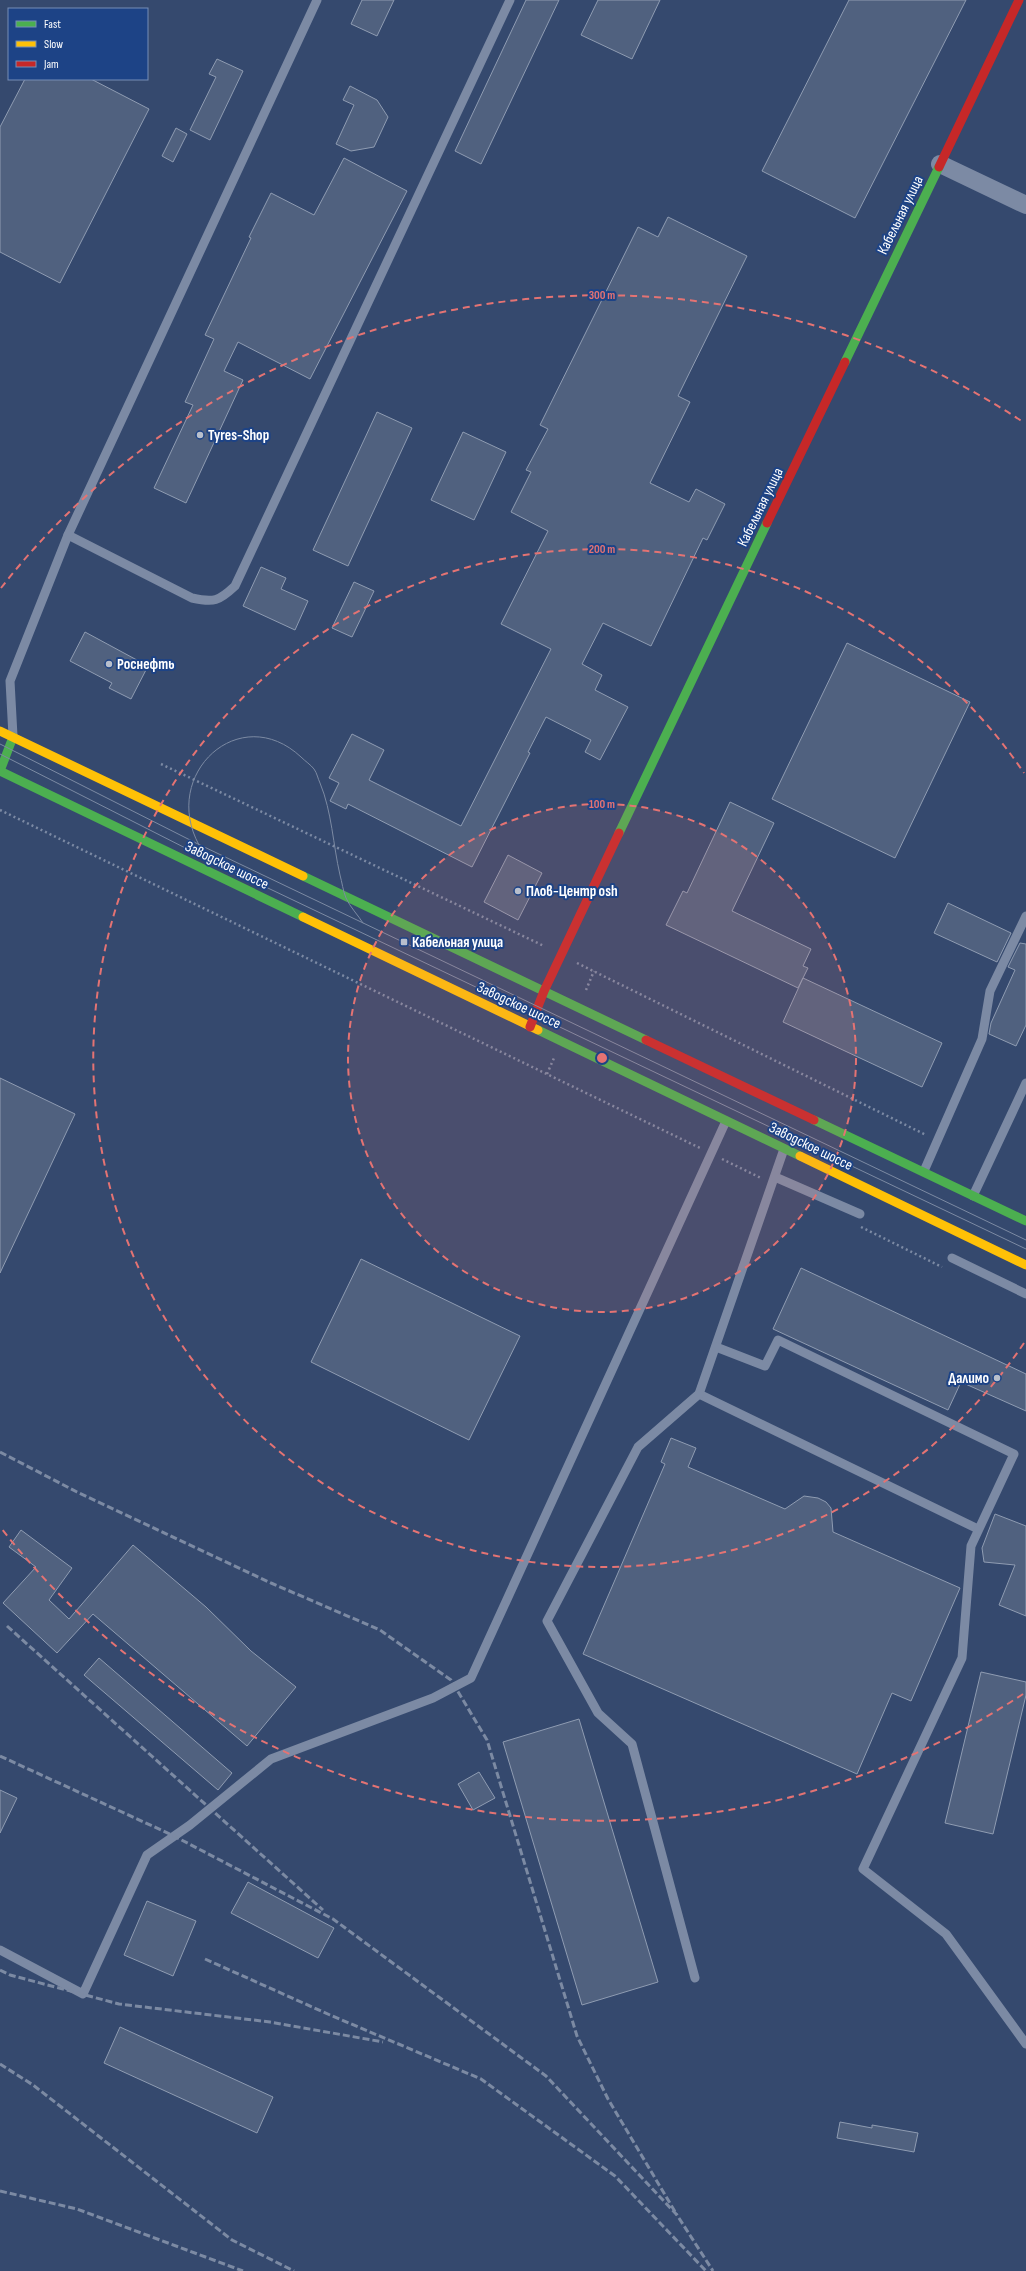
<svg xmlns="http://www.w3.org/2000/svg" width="1026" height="2271" font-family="'Sofia Sans Condensed',sans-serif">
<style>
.building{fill:#50617f;stroke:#8f9cb2}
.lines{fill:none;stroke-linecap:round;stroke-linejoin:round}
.path{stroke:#7c8aa4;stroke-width:2.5;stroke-dasharray:2 3;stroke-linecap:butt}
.lane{stroke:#7c8aa4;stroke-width:9}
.street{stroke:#7c8aa4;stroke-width:18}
.fast{stroke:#4caf50;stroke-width:9}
.slow{stroke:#ffc107;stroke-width:9}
.jam{stroke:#c62828;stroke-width:9}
.tram{stroke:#7c8aa3;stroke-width:1}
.rail{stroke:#7c8aa3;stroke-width:3;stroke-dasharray:7 3;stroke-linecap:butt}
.ring{fill:none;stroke:#e47373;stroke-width:2;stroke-dasharray:7 5}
.poi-dot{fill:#b8bfcc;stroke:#1d4386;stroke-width:1.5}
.labels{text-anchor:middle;stroke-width:4;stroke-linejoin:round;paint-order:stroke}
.street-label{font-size:15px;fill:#fff;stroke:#1d4386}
.poi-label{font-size:15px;font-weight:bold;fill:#fff;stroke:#1d4386;text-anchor:start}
.centre{fill:#e47373;stroke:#1d4386;stroke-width:2}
.ring-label{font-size:12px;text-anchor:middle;font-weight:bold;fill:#e47373;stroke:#1d4386;stroke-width:4;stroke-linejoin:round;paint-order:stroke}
</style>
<rect width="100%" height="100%" fill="#35496e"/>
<g class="building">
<path d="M362 0H394L377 36 351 24Z"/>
<path d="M526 0H559L481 164 455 151Z"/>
<path d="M598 0H660L632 59 581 35Z"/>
<path d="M849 0H966L855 218 762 171Z"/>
<path d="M217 59 243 71 210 140 190 130 216 77 209 74Z"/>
<path d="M25 79H91L149 109 60 283 0 252V127Z"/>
<path d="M350 86 377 100 388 117 374 147 351 151 336 144 354 105 343 100Z"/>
<path d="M176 128 187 134 173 162 162 156Z"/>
<path d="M344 158 407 191 310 379 238 342 224 371 243 380 186 503 154 488 193 405 185 402 214 339 205 335 251 238 249 237 271 193 314 215Z"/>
<path d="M668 217 747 256 678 396 690 402 650 483 689 502 696 489 725 504 707 540 703 538 651 646 603 623 582 664 602 675 595 690 628 707 600 760 585 752 591 740 546 717 528 752 530 753 472 867 348 804 346 809 330 801 339 783 329 778 352 734 384 750 369 780 461 826 551 649 501 624 548 531 511 512 531 472 526 470 548 429 540 425 638 227 658 237Z"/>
<path d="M377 412 412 428 348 566 313 550Z"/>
<path d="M463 432 506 452 474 520 431 500Z"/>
<path d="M261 567 286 578 281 589 308 601 295 630 243 606Z"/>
<path d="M354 582 374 591 352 637 332 628Z"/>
<path d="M85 632 148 666 131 699 109 688 112 683 70 661Z"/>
<path d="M847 643 970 702 895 858 772 799Z"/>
<path d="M730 802 774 823 732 911 811 949 803 966 808 968 798 988 666 925 683 891 687 893Z"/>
<path d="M508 855 542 873 518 920 484 902Z"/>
<path d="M948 903 1011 933 997 962 934 933Z"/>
<path d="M1020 943 1026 944V1025L1016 1046 989 1034 991 1023 1015 970 1008 967Z"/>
<path d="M803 978 942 1043 922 1087 783 1022Z"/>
<path d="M0 1078 75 1114 0 1273Z"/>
<path d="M361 1259 520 1336 469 1440 311 1362Z"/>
<path d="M801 1268 1026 1374V1411L961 1382 948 1410 773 1329Z"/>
<path d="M671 1438 696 1448 688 1467 785 1509 804 1496 818 1498 826 1502 831 1508 833 1532 960 1588 911 1701 892 1693 857 1774 583 1654 665 1464 661 1462Z"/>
<path d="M995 1514 1026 1526V1616L999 1605 1015 1565 984 1562 982 1548Z"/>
<path d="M21 1530 72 1568 49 1600 69 1619 133 1545 206 1607 251 1651 296 1687 247 1746 93 1614 57 1653 3 1603 36 1567 9 1547Z"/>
<path d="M99 1658 232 1773 218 1790 84 1675Z"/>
<path d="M981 1672 1026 1682V1695L993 1834 945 1823Z"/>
<path d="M579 1719 658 1982 582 2005 503 1742Z"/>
<path d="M479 1772 495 1798 473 1810 458 1784Z"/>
<path d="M0 1790 17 1798 0 1833Z"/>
<path d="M248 1882 334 1928 318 1958 231 1913Z"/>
<path d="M147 1901 196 1921 173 1976 124 1955Z"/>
<path d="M120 2027 273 2097 257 2133 104 2063Z"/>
<path d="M840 2122 872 2128V2125L918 2133 914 2152 837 2138Z"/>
</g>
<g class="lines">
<g class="path">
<path d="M161 764 544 946"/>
<path d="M0 810 700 1148"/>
<path d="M577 963 926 1135"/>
<path d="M586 990 594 971"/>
<path d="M547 1074 554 1058"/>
<path d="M722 1159 761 1178"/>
<path d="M861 1227 942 1267"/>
</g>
<g class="lane">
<path d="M68 535 192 598C214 603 219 601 235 586L510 0"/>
<path d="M13 736 10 681 68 535 317 0"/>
<path d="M784 1149 699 1394 978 1529"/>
<path d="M924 1171 982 1039 990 991 1026 916"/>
<path d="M775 1177 860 1214"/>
<path d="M973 1196 1026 1083"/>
<path d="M952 1258 1026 1294"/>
<path d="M716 1347 765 1366 778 1340 1014 1454 971 1546 962 1658 863 1869 946 1934 1026 2044"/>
<path d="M0 1950 83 1994 147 1855 190 1825 271 1759 433 1698 471 1678 726 1121"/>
<path d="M695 1978 632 1744 598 1713 547 1621 638 1447 699 1394"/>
</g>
<path class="street" d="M940 164 1026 205"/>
<g class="fast">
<path d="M845 362 939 167"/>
<path d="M0 771 13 737"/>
<path d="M0 771 303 917"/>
<path d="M619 833 767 523"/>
<path d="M303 876 646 1040"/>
<path d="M538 1030 800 1156"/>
<path d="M814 1120 1026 1221"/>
</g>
<g class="slow">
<path d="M0 731 303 876"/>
<path d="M303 917 538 1030"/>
<path d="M800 1156 1026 1265"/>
</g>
<g class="jam">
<path d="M939 167 1019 0"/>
<path d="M767 523 845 362"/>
<path d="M530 1027 544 991 619 833"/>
<path d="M646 1040 814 1120"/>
</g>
<g class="tram">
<path d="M0 744 198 844 1026 1240"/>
<path d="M0 754 209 860 1026 1249"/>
<path d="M199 845C160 774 240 700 301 757 305 761 311 765 314 769 317 773 318 779 320 783 332 812 333 845 340 875 342 882 343 891 346 898 350 907 358 915 363 923"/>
</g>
<g class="rail">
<path d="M0 1452 77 1492 271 1583 380 1630 451 1680 487 1740 577 2036 608 2099 677 2215"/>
<path d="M7 1626 323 1910"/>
<path d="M0 1756 172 1835 333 1919 546 2076 677 2215 713 2271"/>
<path d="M205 1959 330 2015 481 2079 615 2176 706 2271"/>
<path d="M0 1970 10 1975 119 2004 270 2022 383 2042"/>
<path d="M0 2064 33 2085 232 2240 294 2271"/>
<path d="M0 2191 77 2209 243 2271"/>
</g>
</g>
<circle cx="602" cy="1058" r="254" fill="#e47373" fill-opacity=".12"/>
<g class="ring">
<circle cx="602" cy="1058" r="254"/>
<path d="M1024 1343A509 509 0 1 1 1024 773"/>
<path d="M1023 1694A763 763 0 0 1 1 1528M1 588A763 763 0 0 1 1023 422"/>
</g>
<g class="poi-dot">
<circle cx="200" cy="435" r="4"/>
<circle cx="109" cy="664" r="4"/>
<circle cx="518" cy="891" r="4"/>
<rect x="400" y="938" width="8" height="8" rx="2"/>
<circle cx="997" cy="1378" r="4"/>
</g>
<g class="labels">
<g class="street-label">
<text transform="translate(900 215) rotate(-64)" y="5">Кабельная улица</text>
<text transform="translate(760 507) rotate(-64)" y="5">Кабельная улица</text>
<text transform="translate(227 865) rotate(26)" y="5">Заводское шоссе</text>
<text transform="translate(519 1005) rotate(25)" y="5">Заводское шоссе</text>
<text transform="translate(811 1146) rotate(26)" y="5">Заводское шоссе</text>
</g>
<g class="poi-label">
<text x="208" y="440">Tyres-Shop</text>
<text x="117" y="669">Роснефть</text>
<text x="526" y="896">Плов-Центр osh</text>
<text x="412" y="947">Кабельная улица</text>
<text x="989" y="1383" text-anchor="end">Далимо</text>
</g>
</g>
<circle cx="602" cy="1058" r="6" class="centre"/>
<g class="ring-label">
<text x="602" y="299">300 m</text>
<text x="602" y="553">200 m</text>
<text x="602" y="808">100 m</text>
</g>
<rect x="8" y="8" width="140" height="72" fill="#1d4386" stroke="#778eb6"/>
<rect x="16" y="21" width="20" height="6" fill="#4caf50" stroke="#778eb6"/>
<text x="44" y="28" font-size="12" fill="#ffffff">Fast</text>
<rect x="16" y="41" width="20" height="6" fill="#ffc107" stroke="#778eb6"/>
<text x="44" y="48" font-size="12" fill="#ffffff">Slow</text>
<rect x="16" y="61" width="20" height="6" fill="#c62828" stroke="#778eb6"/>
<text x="44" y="68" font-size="12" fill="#ffffff">Jam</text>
</svg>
